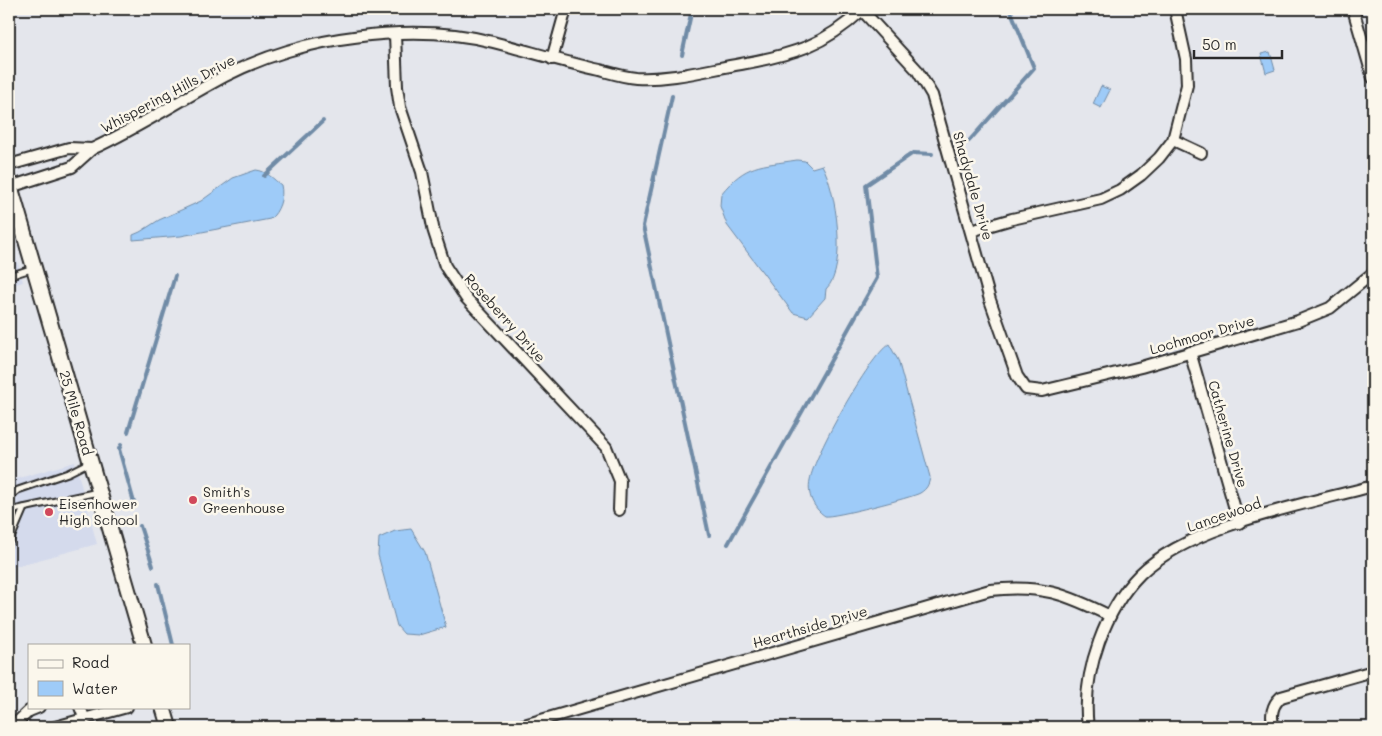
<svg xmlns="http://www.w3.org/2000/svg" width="1382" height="736" font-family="Mali,sans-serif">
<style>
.built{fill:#d4daec}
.water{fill:#9ecbf8;stroke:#708ba6}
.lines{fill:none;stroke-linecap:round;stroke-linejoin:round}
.stream{stroke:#708ba6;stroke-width:4}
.lane-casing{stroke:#2b2b2b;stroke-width:9}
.street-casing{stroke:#2b2b2b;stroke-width:14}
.secondary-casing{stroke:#2b2b2b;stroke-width:18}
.lane{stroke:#fbf7ec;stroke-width:5}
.street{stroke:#fbf7ec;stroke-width:10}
.secondary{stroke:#fbf7ec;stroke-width:14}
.poi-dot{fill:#d1495b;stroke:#fbf7ec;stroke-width:2}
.labels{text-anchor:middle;stroke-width:5;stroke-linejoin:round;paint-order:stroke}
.street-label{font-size:14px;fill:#2b2b2b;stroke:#fbf7ec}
.poi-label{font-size:14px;fill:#2b2b2b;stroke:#fbf7ec;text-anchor:start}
</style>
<rect width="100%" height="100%" fill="#e4e6ec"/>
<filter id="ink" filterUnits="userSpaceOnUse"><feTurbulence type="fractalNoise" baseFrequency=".02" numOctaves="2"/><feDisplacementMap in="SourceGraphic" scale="10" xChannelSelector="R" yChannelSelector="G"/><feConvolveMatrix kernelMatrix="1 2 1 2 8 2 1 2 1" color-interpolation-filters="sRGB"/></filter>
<g filter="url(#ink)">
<g class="built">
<path d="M9 233 23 282 9 286Z"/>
<path d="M75 462 97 544 9 568V481Z"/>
</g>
<g class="water">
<path d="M1270 52 1275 70 1266 73 1261 54Z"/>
<path d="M1101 86 1110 90 1101 108 1093 104Z"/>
<path d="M797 160 805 161 812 168 822 165C836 189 848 269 826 289L825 298 808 317 793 313 727 225 720 206 721 194C746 163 760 166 797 160Z"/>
<path d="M256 170C267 171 273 179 281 185 284 197 279 212 270 219L181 236 133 240V235L140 232 159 220 201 201 233 178Z"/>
<path d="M889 344 898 360 930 477C929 484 927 489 920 493 914 497 832 518 825 516 813 508 807 494 810 480 814 455 869 357 889 344Z"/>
<path d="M411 529 425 552 446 627 419 635 404 634 397 626 378 555 379 538 395 531Z"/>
</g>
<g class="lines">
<g class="stream">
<path d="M682 55 692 9"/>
<path d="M672 96 643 226 709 535"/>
<path d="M969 141 1034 68 1010 9"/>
<path d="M264 176 323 121"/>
<path d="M128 432 175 276"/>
<path d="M121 445 119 449 135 506"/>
<path d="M140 526 153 566"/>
<path d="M728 544 877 278 866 185 913 153 932 154"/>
<path d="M158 584 173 645"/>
</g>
<g class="lane-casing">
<g id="lane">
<path d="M9 276 34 268"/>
<path d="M9 497 18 490 68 473 90 462"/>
<path d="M9 511 98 492"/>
<path d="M9 543 24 508"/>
</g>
</g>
<g class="street-casing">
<g id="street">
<path d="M861 9 917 70 932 95 990 300 1017 376 1026 389 1042 391 1141 367 1298 321 1330 308 1373 273"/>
<path d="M1353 9 1373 78"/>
<path d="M395 34 397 87 400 107 422 172 434 232 445 266 466 298 606 447 620 481 619 510"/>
<path d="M552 59 566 9"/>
<path d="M1173 140 1201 153"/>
<path d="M92 149C138 128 180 100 225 76 264 56 311 42 354 37 399 31 449 31 493 42 528 51 564 62 600 70 611 73 624 77 636 78 671 80 706 70 741 64 791 55 824 46 862 10"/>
<path d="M9 165 69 148 92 149 72 167 10 187"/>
<path d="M971 231 1012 219 1101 199 1120 190 1141 175 1159 158 1173 140 1187 85 1186 59 1175 9"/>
<path d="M1190 352 1239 523"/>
<path d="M80 707 85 720"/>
<path d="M12 727 29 711 39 707"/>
<path d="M55 727 127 707"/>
<path d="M517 727 990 590C1040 584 1066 594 1110 616"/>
<path d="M1088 727C1084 697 1089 670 1099 642 1108 617 1121 593 1140 574 1190 525 1306 504 1373 486"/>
<path d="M1274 727C1270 716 1272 705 1281 697L1373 671"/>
</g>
</g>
<g class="secondary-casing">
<g id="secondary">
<path d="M9 182 144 645"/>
<path d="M163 707 169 727"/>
</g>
</g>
<use href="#lane" class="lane"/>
<use href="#street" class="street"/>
<use href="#secondary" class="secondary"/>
</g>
</g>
<g class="poi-dot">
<circle cx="193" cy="500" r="5"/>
<circle cx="49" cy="512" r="5"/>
</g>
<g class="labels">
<g class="street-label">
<text transform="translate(168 94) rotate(-28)" y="5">Whispering Hills Drive</text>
<text transform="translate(973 186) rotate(74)" y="5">Shadydale Drive</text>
<text transform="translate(505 318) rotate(48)" y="5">Roseberry Drive</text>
<text transform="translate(1202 335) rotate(-16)" y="5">Lochmoor Drive</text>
<text transform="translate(76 413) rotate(74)" y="5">25 Mile Road</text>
<text transform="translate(1228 434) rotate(74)" y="5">Catherine Drive</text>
<text transform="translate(1224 515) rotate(-19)" y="5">Lancewood</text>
<text transform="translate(810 627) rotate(-16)" y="5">Hearthside Drive</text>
</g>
<g class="poi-label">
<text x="203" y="497">Smith's<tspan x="203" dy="16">Greenhouse</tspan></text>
<text x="59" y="509">Eisenhower<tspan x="59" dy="16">High School</tspan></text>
</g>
</g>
<rect width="1382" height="736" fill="none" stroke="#fbf7ec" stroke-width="30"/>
<rect x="15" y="15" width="1352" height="706" fill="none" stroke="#2b2b2b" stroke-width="2" filter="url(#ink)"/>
<rect x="28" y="644" width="162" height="65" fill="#fbf7ec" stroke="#a8a59f"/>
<rect x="38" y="660" width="25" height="8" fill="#fbf7ec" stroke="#a8a59f"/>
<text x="72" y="668" font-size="15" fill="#2b2b2b">Road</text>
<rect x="38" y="681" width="25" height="15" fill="#9ecbf8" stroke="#a8a59f"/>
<text x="72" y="694" font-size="15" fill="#2b2b2b">Water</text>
<path d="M1194 50v8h88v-8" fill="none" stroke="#2b2b2b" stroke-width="2.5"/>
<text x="1202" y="50" font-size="15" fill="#2b2b2b" stroke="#fbf7ec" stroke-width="4" paint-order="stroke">50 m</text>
</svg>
